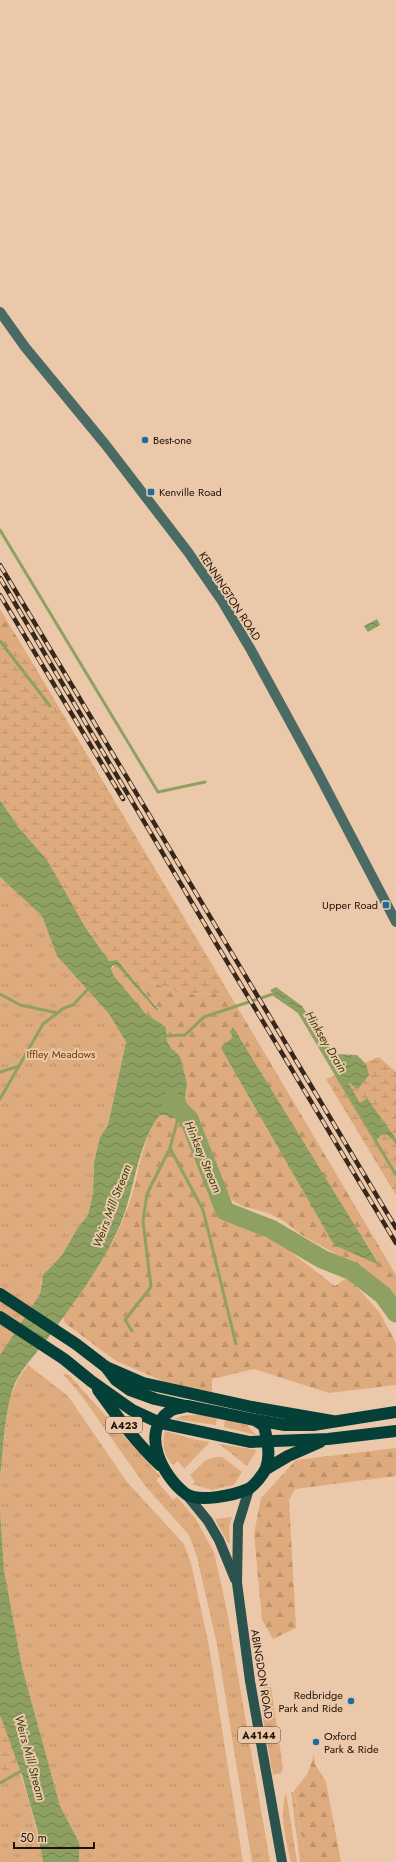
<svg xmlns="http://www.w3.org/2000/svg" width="396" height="1862" font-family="Jost,sans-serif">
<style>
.grass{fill:url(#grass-tufts)}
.forest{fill:url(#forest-firs)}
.wetland{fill:url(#wetland-marsh)}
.water{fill:url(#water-waves)}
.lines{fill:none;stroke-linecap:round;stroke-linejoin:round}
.stream{stroke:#8fa162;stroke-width:3}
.river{stroke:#8fa162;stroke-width:19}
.secondary{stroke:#4a6a64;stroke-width:10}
.primary{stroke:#29534c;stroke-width:10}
.highway{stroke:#043f38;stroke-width:12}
.rail-casing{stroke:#37281b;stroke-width:4.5}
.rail{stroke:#ecc8aa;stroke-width:3;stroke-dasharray:9;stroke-linecap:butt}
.poi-dot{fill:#1c6c9e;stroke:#ecc8aa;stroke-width:1.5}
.labels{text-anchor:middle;stroke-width:4;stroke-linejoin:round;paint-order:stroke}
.shield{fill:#ecc8aa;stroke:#5c4938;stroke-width:1}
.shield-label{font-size:10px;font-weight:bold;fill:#1e1207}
.poi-label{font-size:11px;fill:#1e1207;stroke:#ecc8aa;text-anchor:start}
.street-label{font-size:11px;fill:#1e1207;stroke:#ecc8aa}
.park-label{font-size:11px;fill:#6e3c00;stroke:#ecc8aa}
.water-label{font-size:12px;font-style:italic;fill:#344010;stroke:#ecc8aa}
</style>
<defs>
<pattern id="grass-tufts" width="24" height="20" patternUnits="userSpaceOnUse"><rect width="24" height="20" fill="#deab7e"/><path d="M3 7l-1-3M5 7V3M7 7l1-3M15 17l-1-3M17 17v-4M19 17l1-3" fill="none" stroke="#be926b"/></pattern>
<pattern id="forest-firs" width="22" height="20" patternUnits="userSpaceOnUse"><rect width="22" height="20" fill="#deab7e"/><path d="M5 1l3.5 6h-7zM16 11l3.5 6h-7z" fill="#be926b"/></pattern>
<pattern id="wetland-marsh" width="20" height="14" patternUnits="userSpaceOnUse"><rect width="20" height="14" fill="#deab7e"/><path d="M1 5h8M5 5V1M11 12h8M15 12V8" fill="none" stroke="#be926b"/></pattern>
<pattern id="water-waves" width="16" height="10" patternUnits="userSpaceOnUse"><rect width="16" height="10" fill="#8fa162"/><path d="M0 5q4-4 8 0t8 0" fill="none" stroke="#74824f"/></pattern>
</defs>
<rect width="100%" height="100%" fill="#ecc8aa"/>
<g class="grass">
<path d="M0 877 42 916 57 956 109 1014 126 1042 108 1125 100 1137 94 1162 93 1194 88 1215 77 1229 62 1255 48 1269 41 1282 40 1294 0 1355Z"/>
<path d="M28 1365 68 1396 127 1482 184 1544 191 1563 209 1646 243 1862H79V1842L60 1806 22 1667 4 1570 0 1510V1477L8 1402 18 1379Z"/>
<path d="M63 1374 69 1375 160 1476 156 1480 173 1500 177 1497 195 1518 214 1552 227 1611 270 1862H252L217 1644 197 1557 189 1535 146 1487 81 1395Z"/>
<path d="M201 1414 217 1418 216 1425 174 1419 182 1416Z"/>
<path d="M225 1420 247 1425 256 1435 224 1427Z"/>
<path d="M165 1431 193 1439 210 1442 184 1469 178 1461 173 1465C163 1454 162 1445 165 1431Z"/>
<path d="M219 1444 257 1450 247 1466Z"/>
<path d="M216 1457H222L242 1472 234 1485 212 1490 192 1484 195 1482 190 1475 206 1460Z"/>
<path d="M232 1517 229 1528 230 1543H228L215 1519Z"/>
<path d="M264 1687H271L283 1768 281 1773 273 1775C270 1754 257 1704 264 1687Z"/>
<path d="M0 1713C17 1762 34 1811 43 1862H0Z"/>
<path d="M286 1792 297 1862H291C286 1840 279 1815 286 1792Z"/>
<path d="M291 1792H294L306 1862H300Z"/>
</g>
<g class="forest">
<path d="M0 609 26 652 0 647Z"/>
<path d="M117 960 144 979 182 994 229 993 396 1275V1297L391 1291 350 1262 300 1234 284 1221 268 1213 242 1206 232 1200 220 1187 187 1106 185 1097 187 1083 180 1056 171 1048 167 1041 166 1027 146 1014 114 976 111 969 116 965 157 1011 158 1008Z"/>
<path d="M160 1115H167L169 1118 184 1119 217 1216 279 1243 335 1286 348 1277 380 1313 396 1343V1385L329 1393 254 1369 212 1379V1392L168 1383 116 1361 65 1323 63 1317C91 1280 117 1242 131 1198 140 1170 142 1138 160 1115Z"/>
<path d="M396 1448V1476L295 1489 289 1500 296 1628 273 1639 262 1620 254 1534 261 1498 296 1460Z"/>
<path d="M314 1755 315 1764 326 1782 341 1862H306L294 1791 308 1773Z"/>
</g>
<g class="wetland">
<path d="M0 647 26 652 229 993 182 994 144 979 117 960 109 961 0 800Z"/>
<path d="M379 1057 396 1072V1195L326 1079Z"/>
<path d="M0 1713 22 1774 0 1785Z"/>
</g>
<g class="water">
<path d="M377 619 380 625 368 632 364 626Z"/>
<path d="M0 800 19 828 47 860 84 925 109 961 117 960 158 1009 157 1011 116 965 112 966 111 969 114 976 146 1014 166 1027 167 1041 171 1048 180 1056 187 1083 185 1098 192 1120 169 1118 167 1115H160C137 1143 135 1191 120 1225 102 1267 75 1301 48 1338 38 1351 25 1365 17 1379 4 1404 4 1449 0 1477V1355L40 1294 43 1275 62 1255 77 1229 88 1215 93 1194 94 1162 100 1137 108 1125 126 1042 109 1014 57 956 42 916 0 877Z"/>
<path d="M276 987 302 1006 334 1054 357 1055 366 1064 369 1075 358 1089 348 1082 360 1103 367 1098 396 1139V1143L386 1134 380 1136 376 1141 299 1012 273 994 270 990Z"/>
<path d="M233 1027 379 1265 334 1245 221 1048 233 1037 230 1032Z"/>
<path d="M0 1510 4 1570 22 1667 60 1806 79 1842V1862H43L37 1829 22 1775 0 1715Z"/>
</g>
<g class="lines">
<g class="stream">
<path d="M0 530 158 792 205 782"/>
<path d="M0 641 50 706"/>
<path d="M0 994 20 1005 58 1013"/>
<path d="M165 1036 185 1035 204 1017 273 994 299 1012 396 1175"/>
<path d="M0 1072 19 1066"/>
<path d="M0 1099 43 1024 64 1008 73 1005 89 988"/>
<path d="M179 1115 170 1148 203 1210 236 1344"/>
<path d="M132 1331 125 1320 151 1287 143 1221 147 1194 170 1148"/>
<path d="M0 1783 23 1770"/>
</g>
<path class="river" d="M171 1101 189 1119 225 1211 271 1229 322 1259 352 1271 383 1295 396 1313"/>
<path class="secondary" d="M0 312 25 347 105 444 188 552 222 601 251 650 317 771 396 922"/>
<g class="primary">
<path d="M249 1489 238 1525 237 1583 250 1681 282 1862"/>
<path d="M186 1494 208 1521 219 1540 235 1579"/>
</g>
<g class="highway">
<path d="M0 1294 76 1344 106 1367 116 1380 130 1390 155 1399 186 1406"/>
<path d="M0 1317 64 1359 91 1381 132 1410 160 1423 250 1442 328 1439 396 1431"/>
<path d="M106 1367 143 1383 252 1407 332 1421"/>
<path d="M98 1390C117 1416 136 1443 160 1465"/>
<path d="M187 1406 255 1420 264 1426C267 1439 271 1455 266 1468 263 1475 254 1486 248 1489 235 1495 199 1503 186 1494 163 1477 139 1432 170 1411 174 1408 182 1408 187 1406Z"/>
<path d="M256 1420 285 1425H313L396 1412"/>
<path d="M266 1469 288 1456 320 1442"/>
</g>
<g class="rail-casing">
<g id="rail">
<path d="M0 565 396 1228"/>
<path d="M0 578 214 940 396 1243"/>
<path d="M0 595 123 799"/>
</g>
</g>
<use href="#rail" class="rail"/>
</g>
<g class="poi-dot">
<circle cx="145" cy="440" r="4"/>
<rect x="147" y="488" width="8" height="8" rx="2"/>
<rect x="382" y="901" width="8" height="8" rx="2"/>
<circle cx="351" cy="1701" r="4"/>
<circle cx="316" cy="1742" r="4"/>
</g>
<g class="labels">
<g class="shield">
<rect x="106" y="1417" width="36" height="16" rx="3"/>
<rect x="238" y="1727" width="42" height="16" rx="3"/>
</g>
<g class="shield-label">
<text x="124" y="1429">A423</text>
<text x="259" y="1739">A4144</text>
</g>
<g class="poi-label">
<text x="153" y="444">Best-one</text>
<text x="159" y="496">Kenville Road</text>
<text x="378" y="909" text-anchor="end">Upper Road</text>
<text x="343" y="1699" text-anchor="end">Redbridge<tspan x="343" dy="13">Park and Ride</tspan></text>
<text x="324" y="1740">Oxford<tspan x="324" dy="13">Park &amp; Ride</tspan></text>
</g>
<g class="street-label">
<text transform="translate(230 596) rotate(57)" y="4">KENNINGTON ROAD</text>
<text transform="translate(262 1674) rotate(81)" y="4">ABINGDON ROAD</text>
</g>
<g class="park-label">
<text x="61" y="1058">Iffley Meadows</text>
</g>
<g class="water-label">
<text transform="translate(326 1042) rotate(59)" y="4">Hinksey Drain</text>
<text transform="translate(203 1157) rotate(67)" y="4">Hinksey Stream</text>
<text transform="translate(112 1206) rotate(-69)" y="4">Weirs Mill Stream</text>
<text transform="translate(30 1758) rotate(75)" y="4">Weirs Mill Stream</text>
</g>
</g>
<path d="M14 1842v6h80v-6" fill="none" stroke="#1e1207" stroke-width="2"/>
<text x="20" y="1842" font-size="12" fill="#1e1207" stroke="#ecc8aa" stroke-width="3" paint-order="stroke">50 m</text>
</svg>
